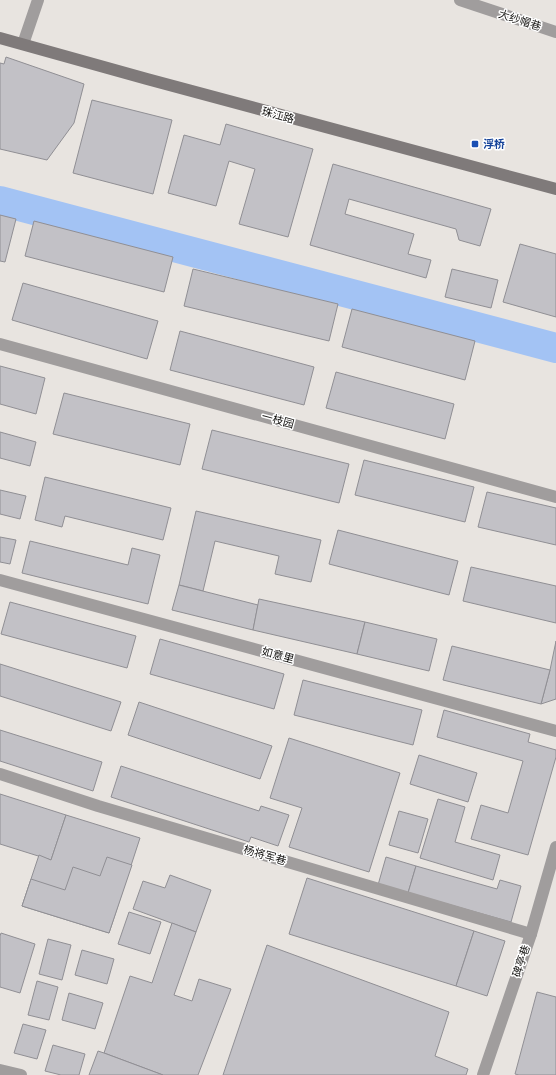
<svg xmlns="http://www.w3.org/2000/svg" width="556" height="1075" font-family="Quicksand,'Noto Sans SC',sans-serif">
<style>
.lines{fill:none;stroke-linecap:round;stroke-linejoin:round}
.river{stroke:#a3c3f4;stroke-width:30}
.building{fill:#c2c1c6;stroke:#908f94}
.street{stroke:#a09d9d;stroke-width:12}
.secondary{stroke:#7f7a7a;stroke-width:12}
.transit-dot{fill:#1a4fb4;stroke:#fff;stroke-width:1.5}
.labels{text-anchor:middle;stroke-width:3;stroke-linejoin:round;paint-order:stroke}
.street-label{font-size:11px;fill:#141311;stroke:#fff}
.transit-label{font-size:11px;font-weight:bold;fill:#164399;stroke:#fff;text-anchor:start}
</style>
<rect width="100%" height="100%" fill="#e8e4e0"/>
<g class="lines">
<path class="river" d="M0 201 556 348"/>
</g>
<g class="building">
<path d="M6 57 84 84 74 123 47 160 0 149V63L4 64Z"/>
<path d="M92 100 172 120 153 194 73 173Z"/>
<path d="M226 124 313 149 288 237 239 224 255 169 229 161 216 206 168 193 184 135 220 145Z"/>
<path d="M333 164 491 209 480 246 459 240 456 229 349 199 345 214 414 234 408 254 431 260 426 278 310 245Z"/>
<path d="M0 215 16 219 5 262 0 261Z"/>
<path d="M34 221 173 257 164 292 25 256Z"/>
<path d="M520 244 556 254V317L503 302Z"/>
<path d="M193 269 338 304 329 341 184 306Z"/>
<path d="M452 269 498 280 491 308 445 297Z"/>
<path d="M23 283 158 321 147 359 12 320Z"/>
<path d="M352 309 475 341 465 380 342 347Z"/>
<path d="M180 331 314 367 304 405 170 370Z"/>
<path d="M0 366 45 378 36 414 0 404Z"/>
<path d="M336 372 454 404 445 439 326 408Z"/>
<path d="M64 393 190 424 180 465 53 434Z"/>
<path d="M212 430 349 464 339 503 202 469Z"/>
<path d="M0 432 36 442 30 466 0 458Z"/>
<path d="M364 460 474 487 465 522 355 495Z"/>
<path d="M45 477 171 508 163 540 65 516 62 527 35 520Z"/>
<path d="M0 490 26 496 20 519 0 514Z"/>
<path d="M487 492 556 508V545L478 527Z"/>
<path d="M196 511 321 540 311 582 275 574 279 556 215 541 203 591 179 585Z"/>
<path d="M338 530 458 561 449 595 329 564Z"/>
<path d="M0 537 16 540 10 564 0 562Z"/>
<path d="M30 541 128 565 132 548 160 555 148 604 22 573Z"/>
<path d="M471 567 556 586V623L463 601Z"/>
<path d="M179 585 258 605 253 630 172 610Z"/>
<path d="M259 599 365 622 357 654 253 630Z"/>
<path d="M10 602 136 636 127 668 1 634Z"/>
<path d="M365 622 437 639 429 671 357 654Z"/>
<path d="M160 639 284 674 274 709 150 674Z"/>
<path d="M556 641V699L541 704 550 670Z"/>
<path d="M452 646 550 670 541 704 443 680Z"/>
<path d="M0 664 121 702 111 731 0 696Z"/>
<path d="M303 680 422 710 413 745 294 715Z"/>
<path d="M139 702 272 746 260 779 128 735Z"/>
<path d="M444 710 530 734 528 742 556 750V757L528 855 471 839 481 805 508 813 523 761 437 737Z"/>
<path d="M0 730 102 762 93 791 0 761Z"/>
<path d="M289 738 400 773 369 872 289 847 302 808 270 798Z"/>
<path d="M419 755 477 773 468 802 410 784Z"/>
<path d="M121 766 259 811 261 806 289 815 278 846 251 837 249 842 111 797Z"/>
<path d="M0 794 66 815 51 860 0 844Z"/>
<path d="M438 799 465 807 455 842 500 855 493 880 420 858Z"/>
<path d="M399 811 428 819 418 853 389 845Z"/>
<path d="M66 815 140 838 109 933 22 906 39 855 51 860Z"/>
<path d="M107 857 132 865 109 933 22 906 31 879 65 890 73 867 100 876Z"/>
<path d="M386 857 416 866 408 893 378 885Z"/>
<path d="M416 866 497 889 500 880 521 886 511 922 408 893Z"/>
<path d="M170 875 211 890 196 932 133 909 143 881 165 888Z"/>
<path d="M307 878 474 931 456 986 289 934Z"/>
<path d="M129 912 161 922 150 954 118 944Z"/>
<path d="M172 923 196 932 174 995 192 1001 199 979 231 989 198 1075H163L104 1053 130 976 152 983Z"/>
<path d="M474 931 505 941 487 996 456 986Z"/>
<path d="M1 933 35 944 20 993 0 987V936Z"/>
<path d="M48 939 71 945 62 980 39 974Z"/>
<path d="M267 945 449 1012 435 1056 468 1069 466 1075H223Z"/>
<path d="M82 950 114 959 107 984 75 975Z"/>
<path d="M37 981 58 987 49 1020 28 1015Z"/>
<path d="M537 992 556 997V1075H519L515 1074Z"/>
<path d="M69 993 103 1003 95 1029 62 1020Z"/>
<path d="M23 1024 46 1030 37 1059 14 1053Z"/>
<path d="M53 1045 85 1054 79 1075H61L45 1071Z"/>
<path d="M98 1051 104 1053 163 1075H89Z"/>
</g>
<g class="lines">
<g class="street">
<path d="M460 0 556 32"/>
<path d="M23 44 38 0"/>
<path d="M0 344 556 497"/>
<path d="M0 580 556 731"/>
<path d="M0 774 98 806 531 934"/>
<path d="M0 1070 21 1075"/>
<path d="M483 1075 531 934 556 847"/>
</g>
<path class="secondary" d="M0 38 147 79 556 189"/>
</g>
<rect class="transit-dot" x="471" y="140" width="8" height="8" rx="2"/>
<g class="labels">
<g class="street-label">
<text transform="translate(520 20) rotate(18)" y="4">大纱帽巷</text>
<text transform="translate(278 115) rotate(15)" y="4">珠江路</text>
<text transform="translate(278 420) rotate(15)" y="4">一枝园</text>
<text transform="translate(278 655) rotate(15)" y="4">如意里</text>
<text transform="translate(265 855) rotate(16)" y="4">杨将军巷</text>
<text transform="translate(521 961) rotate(-72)" y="4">碑亭巷</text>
</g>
<g class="transit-label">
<text x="483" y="148">浮桥</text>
</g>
</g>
</svg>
